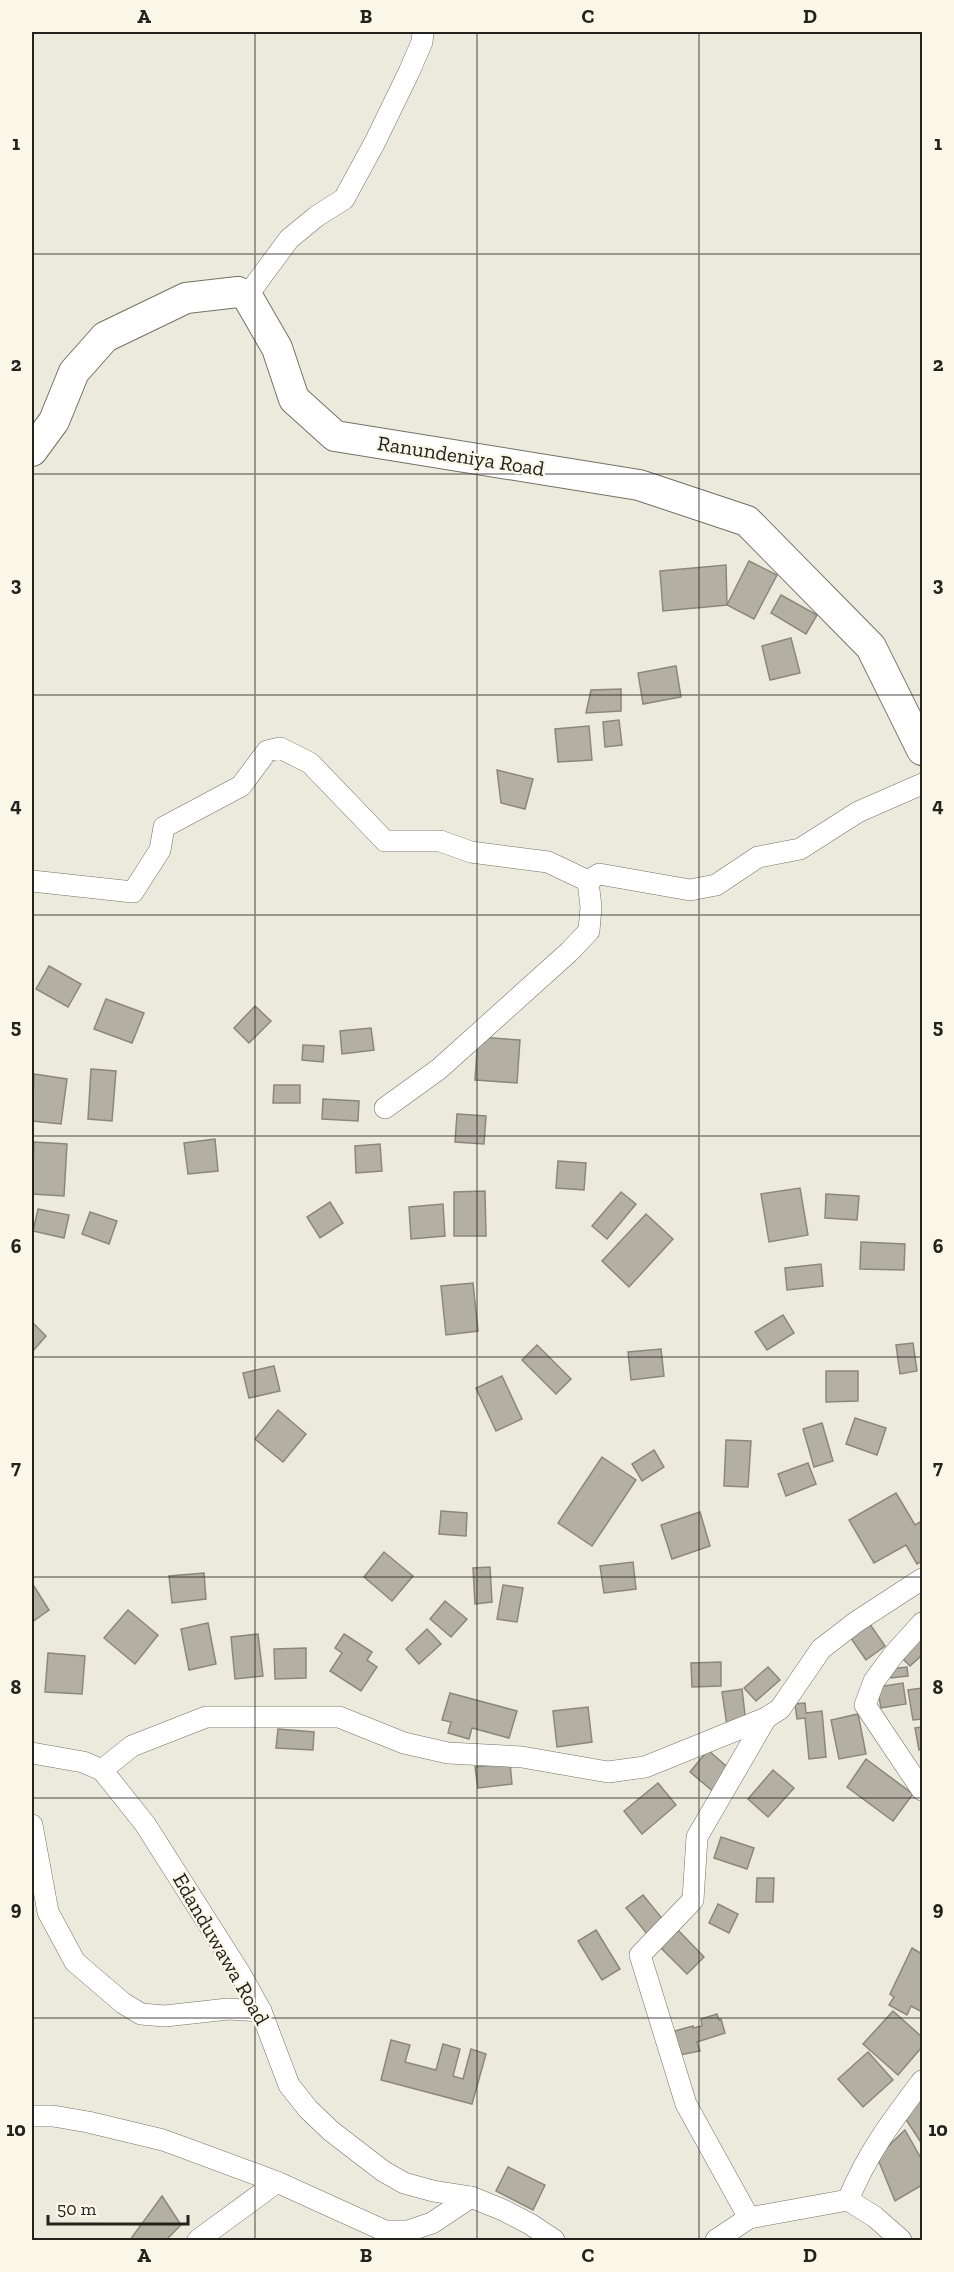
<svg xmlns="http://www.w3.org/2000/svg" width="954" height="2272" font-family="'Zilla Slab',serif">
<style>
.building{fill:#b3b0a3;stroke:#8a887b;stroke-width:1.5}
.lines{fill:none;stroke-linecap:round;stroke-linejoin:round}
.minor-casing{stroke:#747265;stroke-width:22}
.secondary-casing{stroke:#747265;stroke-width:32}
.minor{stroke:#fff;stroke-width:21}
.secondary{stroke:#fff;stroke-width:30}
.grid{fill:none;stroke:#23231d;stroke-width:1.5;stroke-opacity:0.55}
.labels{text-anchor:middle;stroke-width:4.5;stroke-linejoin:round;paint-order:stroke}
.street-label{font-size:21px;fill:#23231d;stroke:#faf7e9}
.neatline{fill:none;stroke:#23231d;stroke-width:2}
.grid-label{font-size:20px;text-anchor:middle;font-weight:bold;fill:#23231d}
</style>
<rect width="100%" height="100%" fill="#eceadc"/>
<g class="building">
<path d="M749 561 777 575 754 619 727 605Z"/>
<path d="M726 565 727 605 663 611 660 571Z"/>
<path d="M781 595 817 615 806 634 771 613Z"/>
<path d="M791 638 800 673 770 680 762 646Z"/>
<path d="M676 666 681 697 643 704 638 673Z"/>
<path d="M621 689V711L586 713 591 690Z"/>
<path d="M619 720 622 745 605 747 603 722Z"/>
<path d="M589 726 592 760 558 762 555 729Z"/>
<path d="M497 770 533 779 525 809 501 803Z"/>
<path d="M49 966 81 984 68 1007 36 989Z"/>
<path d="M106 999 144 1013 132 1043 94 1029Z"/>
<path d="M255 1006 271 1021 249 1043 234 1028Z"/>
<path d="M371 1028 374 1050 342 1054 340 1031Z"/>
<path d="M478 1037 520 1040 517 1083 475 1080Z"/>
<path d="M303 1045 324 1046 323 1062 302 1060Z"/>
<path d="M91 1069 116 1071 112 1121 88 1119Z"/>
<path d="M34 1074 67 1079 61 1124 32 1121Z"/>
<path d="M274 1085H300V1103H273Z"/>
<path d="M323 1099 359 1101 358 1121 322 1119Z"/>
<path d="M457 1114 486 1116 484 1144 455 1142Z"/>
<path d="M215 1139 218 1171 188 1174 184 1143Z"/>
<path d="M34 1142 67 1144 64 1196 32 1194Z"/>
<path d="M380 1144 382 1171 356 1173 355 1146Z"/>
<path d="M558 1161 586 1163 584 1190 556 1188Z"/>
<path d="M800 1188 808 1235 769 1242 761 1194Z"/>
<path d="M485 1191 486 1236H454V1192Z"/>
<path d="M621 1192 636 1204 607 1239 592 1226Z"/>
<path d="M826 1194 859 1196 857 1220 825 1218Z"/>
<path d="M330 1202 343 1223 320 1238 307 1217Z"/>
<path d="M443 1204 445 1236 411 1239 409 1207Z"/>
<path d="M38 1209 69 1215 64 1238 33 1231Z"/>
<path d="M90 1212 117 1221 109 1244 82 1234Z"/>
<path d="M646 1214 673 1239 629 1287 602 1261Z"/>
<path d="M861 1242 905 1244 904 1270 860 1269Z"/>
<path d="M821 1264 823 1286 787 1290 785 1268Z"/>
<path d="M473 1283 478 1331 446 1335 441 1286Z"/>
<path d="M783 1315 794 1333 767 1350 755 1332Z"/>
<path d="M32 1322 46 1336 32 1352Z"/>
<path d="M913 1343 917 1371 900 1374 896 1345Z"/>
<path d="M537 1345 571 1379 556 1394 522 1360Z"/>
<path d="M661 1349 664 1376 631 1380 628 1352Z"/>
<path d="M274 1366 280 1391 249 1398 243 1373Z"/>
<path d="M826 1371H858V1401L826 1402Z"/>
<path d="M502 1376 522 1419 496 1431 476 1388Z"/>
<path d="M278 1410 306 1434 283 1462 255 1439Z"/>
<path d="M855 1418 886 1428 877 1455 846 1444Z"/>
<path d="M822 1423 833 1461 814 1467 803 1429Z"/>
<path d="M726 1440 751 1441 748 1487 724 1486Z"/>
<path d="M654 1450 664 1467 642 1481 632 1464Z"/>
<path d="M602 1457 636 1480 592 1546 558 1523Z"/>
<path d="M808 1463 816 1484 786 1496 778 1474Z"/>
<path d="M896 1493 915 1525 920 1522 922 1526V1561L917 1564 906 1545 874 1563 849 1520Z"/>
<path d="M441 1511 467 1513 466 1536 439 1534Z"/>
<path d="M700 1512 710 1546 672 1559 661 1525Z"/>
<path d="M384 1552 413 1576 392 1601 364 1577Z"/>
<path d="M633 1562 636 1589 604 1593 600 1566Z"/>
<path d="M490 1567 492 1602 475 1604 473 1568Z"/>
<path d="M204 1573 206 1599 172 1603 169 1576Z"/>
<path d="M32 1583 49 1610 32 1622Z"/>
<path d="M503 1585 523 1588 517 1622 497 1619Z"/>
<path d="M445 1601 467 1619 451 1637 430 1619Z"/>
<path d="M128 1610 158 1635 135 1664 104 1638Z"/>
<path d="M867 1620 885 1646 866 1660 848 1634Z"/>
<path d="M208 1623 216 1664 189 1670 181 1629Z"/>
<path d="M427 1629 441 1644 419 1664 406 1649Z"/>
<path d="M258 1634 263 1676 235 1679 231 1637Z"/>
<path d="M344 1634 372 1652 367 1660 377 1667 361 1691 330 1671 342 1653 335 1648Z"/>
<path d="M922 1637V1660L920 1657 910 1666 901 1657Z"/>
<path d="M306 1648V1678L275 1679 274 1649Z"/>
<path d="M48 1653 85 1656 82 1694 45 1692Z"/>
<path d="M721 1662V1686L692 1687 691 1663Z"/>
<path d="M768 1667 780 1680 756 1701 744 1688Z"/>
<path d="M907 1667 908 1676 891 1678 890 1669Z"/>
<path d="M903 1683 906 1704 881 1708 877 1687Z"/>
<path d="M922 1688V1719L913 1720 908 1690Z"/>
<path d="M742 1689 746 1723 727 1726 722 1692Z"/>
<path d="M450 1693 517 1711 509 1738 472 1728 469 1739 448 1733 451 1722 442 1720Z"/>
<path d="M805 1703 806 1713 822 1711 826 1757 809 1759 805 1718 797 1719 795 1704Z"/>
<path d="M588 1707 592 1742 557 1747 553 1711Z"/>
<path d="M858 1714 866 1754 839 1759 831 1720Z"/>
<path d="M922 1727V1749L919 1750 915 1728Z"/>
<path d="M278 1729 314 1732 313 1750 276 1748Z"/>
<path d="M708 1750 733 1772 715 1793 690 1772Z"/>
<path d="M866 1759 913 1794 893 1821 847 1787Z"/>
<path d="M510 1763 512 1784 478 1788 475 1767Z"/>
<path d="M773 1770 794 1788 768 1817 748 1799Z"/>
<path d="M658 1783 676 1805 642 1834 624 1811Z"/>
<path d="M721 1837 754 1848 747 1869 714 1858Z"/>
<path d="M757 1878H774L773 1902H756Z"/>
<path d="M643 1895 665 1922 648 1935 626 1908Z"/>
<path d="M718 1904 738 1914 729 1933 709 1923Z"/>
<path d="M676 1928 704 1957 687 1974 658 1945Z"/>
<path d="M596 1930 620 1969 602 1980 578 1941Z"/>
<path d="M912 1948 922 1954V2012L911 2006 907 2015 889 2005 894 1997 890 1994Z"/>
<path d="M893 2011 922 2037V2047L898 2075 863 2044Z"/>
<path d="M717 2014 719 2020 721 2019 725 2033 697 2042 700 2051 680 2055 671 2032 693 2026V2028L702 2026 701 2019Z"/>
<path d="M391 2040 410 2045 405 2062 436 2070 443 2044 460 2049 453 2076 463 2079 471 2049 486 2054 472 2104 381 2080Z"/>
<path d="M868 2052 893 2080 863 2107 838 2079Z"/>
<path d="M922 2097V2144L901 2112Z"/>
<path d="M905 2130 922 2160V2185L895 2201 877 2157Z"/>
<path d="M508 2167 545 2185 533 2210 496 2191Z"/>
<path d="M162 2196 181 2225 166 2240H130Z"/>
</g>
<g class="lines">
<g class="minor-casing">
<g id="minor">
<path d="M247 296 289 239 317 216 344 199 375 142 409 72 422 42 423 32"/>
<path d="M32 881 133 892 160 850 164 827 241 786 267 751 280 748 310 763 385 841H440L471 852 548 862 588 881 599 874 690 890 716 885 758 857 800 849 858 812 922 784"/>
<path d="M385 1108 439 1069 569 952 589 931 591 907 588 881"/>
<path d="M922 1623 894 1654 874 1681 865 1705 922 1790"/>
<path d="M32 1753 83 1762 102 1770 145 1824 241 1975 261 2011 289 2085 308 2109 331 2131 383 2171 404 2183 433 2191 471 2197 503 2210 530 2224 554 2240"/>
<path d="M102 1770 132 1746 206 1717H339L404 1743 448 1753 522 1757 608 1772 645 1767 766 1718 780 1709 821 1649 856 1622 922 1579"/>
<path d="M32 1825 48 1912 75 1962 123 2003 141 2014 165 2016 228 2009 261 2011"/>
<path d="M32 2116H53L88 2122 163 2140 277 2182 385 2231H408L432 2223 471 2197"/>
<path d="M848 2200C868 2152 891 2122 922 2081"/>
<path d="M848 2200 875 2217 901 2240"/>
<path d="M749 2218 686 2104 640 1955 693 1900 697 1837 766 1718"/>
<path d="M198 2240 277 2182"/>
<path d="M716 2240 749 2218 848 2200"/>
</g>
</g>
<g class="secondary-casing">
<path id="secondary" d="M32 451 54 421 74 372 105 337 186 298 238 292 247 296 277 348 294 399 335 436 639 485 747 521 871 647 922 750"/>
</g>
<use href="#minor" class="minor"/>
<use href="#secondary" class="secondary"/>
</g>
<path class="grid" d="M255 32V2240M477 32V2240M699 32V2240M32 254H922M32 474H922M32 695H922M32 915H922M32 1136H922M32 1357H922M32 1577H922M32 1798H922M32 2018H922"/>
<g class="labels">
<g class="street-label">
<text transform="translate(461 456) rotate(9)" y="7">Ranundeniya Road</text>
<text transform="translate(221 1949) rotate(60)" y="7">Edanduwawa Road</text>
</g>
</g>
<rect width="954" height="2272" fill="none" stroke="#faf7e9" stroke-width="66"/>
<path d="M48 2215v9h140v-9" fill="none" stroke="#23231d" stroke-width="3"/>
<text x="57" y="2215" font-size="18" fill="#23231d" stroke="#faf7e9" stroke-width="4.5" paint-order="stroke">50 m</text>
<rect x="33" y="33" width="888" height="2206" class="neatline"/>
<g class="grid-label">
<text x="144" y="23">A</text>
<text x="366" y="23">B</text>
<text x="588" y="23">C</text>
<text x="810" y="23">D</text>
<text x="16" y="150">1</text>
<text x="938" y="150">1</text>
<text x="16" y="371">2</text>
<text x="938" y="371">2</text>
<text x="16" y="591">3</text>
<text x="938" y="591">3</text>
<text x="16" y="812">4</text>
<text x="938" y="812">4</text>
<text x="16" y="1033">5</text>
<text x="938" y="1033">5</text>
<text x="16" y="1253">6</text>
<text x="938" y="1253">6</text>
<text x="16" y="1474">7</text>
<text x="938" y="1474">7</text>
<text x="16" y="1694">8</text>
<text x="938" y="1694">8</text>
<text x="16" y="1915">9</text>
<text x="938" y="1915">9</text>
<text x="16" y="2136">10</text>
<text x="938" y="2136">10</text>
<text x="144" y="2262">A</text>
<text x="366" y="2262">B</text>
<text x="588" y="2262">C</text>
<text x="810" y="2262">D</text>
</g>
</svg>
